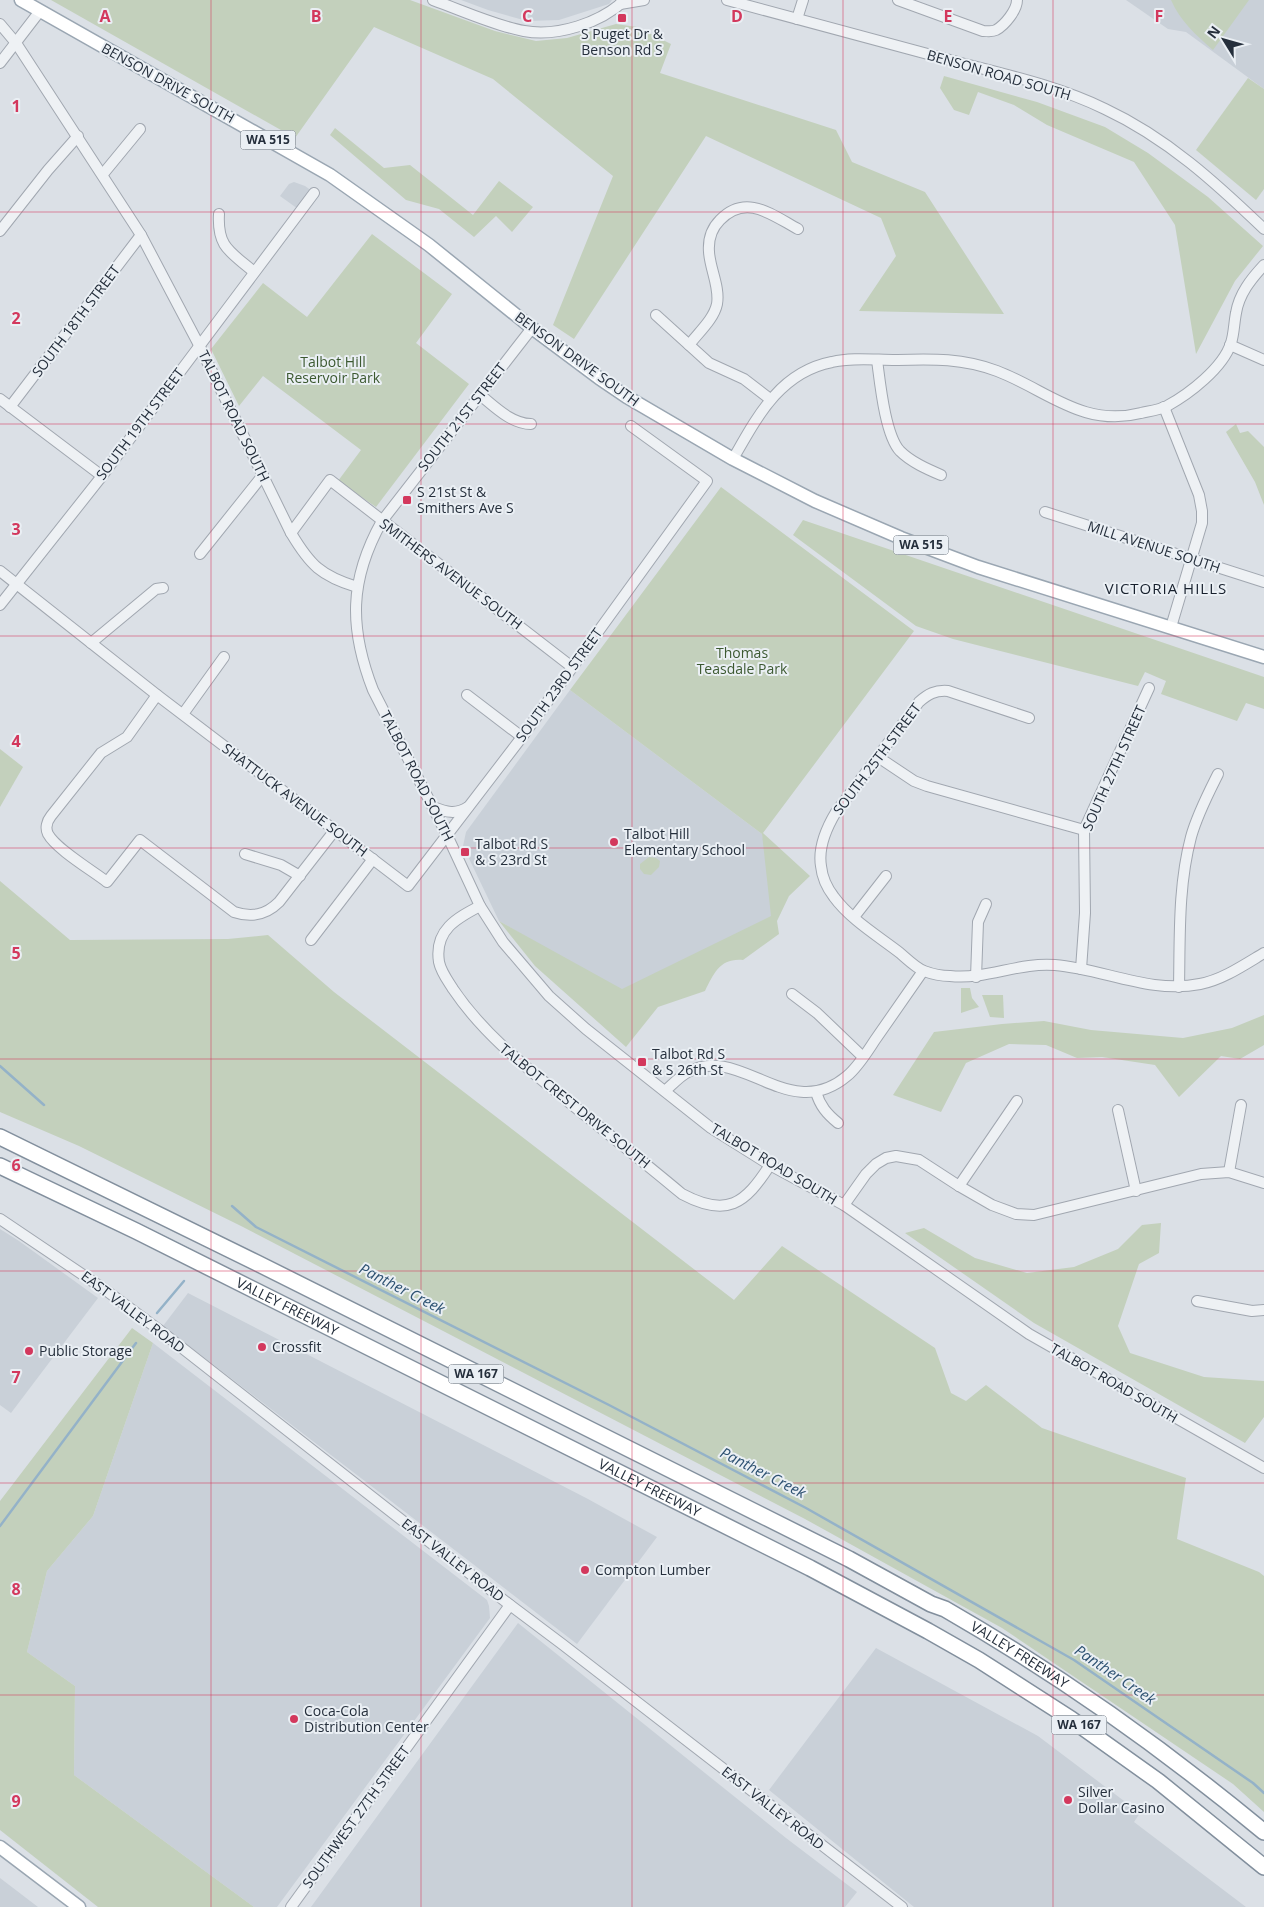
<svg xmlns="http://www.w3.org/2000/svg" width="1264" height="1907" font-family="'Open Sans',sans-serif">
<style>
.built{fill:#c9d0d8}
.green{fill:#c3d0bc}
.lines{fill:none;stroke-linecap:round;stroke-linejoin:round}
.stream{stroke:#94b2c8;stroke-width:2.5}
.minor-casing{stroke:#a1a7b0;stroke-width:12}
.major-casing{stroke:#9aa6b2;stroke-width:15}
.highway-casing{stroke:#828f9d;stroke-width:18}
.minor{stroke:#eef1f4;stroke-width:10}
.major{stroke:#fff;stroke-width:12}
.highway{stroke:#fff;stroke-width:15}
.grid{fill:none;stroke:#d3385d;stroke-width:1;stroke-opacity:0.55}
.poi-dot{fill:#d3385d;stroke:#eaeff4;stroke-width:2}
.labels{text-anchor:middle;stroke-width:4;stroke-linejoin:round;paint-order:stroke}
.shield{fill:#eaeff4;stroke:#606973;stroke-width:1}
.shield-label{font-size:12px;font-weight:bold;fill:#252f3c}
.poi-label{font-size:14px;fill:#252f3c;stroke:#eaeff4;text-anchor:start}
.street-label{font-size:14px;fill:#252f3c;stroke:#eaeff4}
.park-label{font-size:14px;fill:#3c5931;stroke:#eaeff4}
.neighbourhood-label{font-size:15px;letter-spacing:1px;fill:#17202d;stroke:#eaeff4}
.water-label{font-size:15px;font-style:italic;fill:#2e5272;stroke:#eaeff4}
.grid-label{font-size:16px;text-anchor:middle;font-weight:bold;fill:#d3385d;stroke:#eaeff4;stroke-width:4;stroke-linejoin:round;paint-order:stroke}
</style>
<rect width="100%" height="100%" fill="#dbe0e6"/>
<g class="built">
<path d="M461 0H612L609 4 559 20 527 21 488 10Z"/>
<path d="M1126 0H1264V89L1186 32 1168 29Z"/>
<path d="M294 182 305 186 312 191 298 209 280 196 289 184Z"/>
<path d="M570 690 762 834 781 913 625 994 499 921 463 846 466 832Z"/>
<path d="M0 1229 19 1241 98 1298 11 1413 0 1405Z"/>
<path d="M188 1293 588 1499 657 1537 577 1644 163 1326Z"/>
<path d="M153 1343 487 1600 489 1606 490 1618 277 1907H254L74 1775 75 1686 27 1652 47 1571 93 1516Z"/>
<path d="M518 1623 786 1838 857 1892 845 1907H311Z"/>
<path d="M876 1648 1038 1736 1140 1813 1134 1822 1246 1907H914L769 1790Z"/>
<path d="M0 1878 38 1907H0Z"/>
</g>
<g class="green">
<path d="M51 0H410L495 31 536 41 567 38 616 24 637 27 671 44 660 73 836 130 852 162 925 192 1004 314 859 311 896 256 881 218 706 136 574 339 553 325 613 176 493 79 374 27 295 138Z"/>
<path d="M1171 0H1249L1213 50C1196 35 1180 21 1171 0Z"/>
<path d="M944 76 1037 102 1105 127 1148 153 1208 197 1263 246 1235 281 1196 354 1175 225 1134 162 1047 125 1014 105 978 92 969 115 954 110 940 88Z"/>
<path d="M1248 78 1264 89V189L1256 200 1196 150Z"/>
<path d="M335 128 384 168 410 165 473 215 499 181 533 207 512 232 496 216 474 237 439 209 406 200 330 135Z"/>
<path d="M372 234 452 294 416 343 469 384 376 507 338 481 361 450 263 376 239 406 211 349 263 283 307 317Z"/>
<path d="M1236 424 1240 433 1248 431 1264 447V505L1255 482 1226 432Z"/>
<path d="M721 487 914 631 763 833 810 876 789 896 777 921 779 934 743 960C720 958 714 973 705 991L658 1007 626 1047 535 966 499 921 622 989 771 916 762 834 570 690Z"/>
<path d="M803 520 1264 677V709L1246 703 1237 721 1161 694 1166 681 1145 672 1138 686 953 639 916 626 793 535Z"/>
<path d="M0 749 23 767 0 807Z"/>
<path d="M649 857 656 858 660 861 659 867 651 875 644 874 640 869V864Z"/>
<path d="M0 881 70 940 228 939 268 935 334 992 734 1300 782 1246 935 1348 951 1393 966 1401 986 1385 1042 1428 1186 1478 1177 1539 1259 1572 1264 1576V1812L1233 1784 1002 1628 805 1519 243 1227 79 1146 0 1112Z"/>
<path d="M961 988H970L972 998 979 1007 961 1013Z"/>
<path d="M982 995H1003L1004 1018 990 1017Z"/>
<path d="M1264 1015V1045L1240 1059 1221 1056 1179 1097 1155 1065 1102 1057 1077 1058 1046 1045 1009 1044 966 1063 941 1112 893 1095 934 1032 1002 1024 1044 1021 1091 1030 1183 1038 1232 1028Z"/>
<path d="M1161 1223 1159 1253 1139 1264 1118 1326 1130 1353 1204 1377 1264 1381V1417L1245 1443 1034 1323 905 1233 924 1228 975 1258 1027 1273 1074 1267 1118 1249 1142 1225Z"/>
<path d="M132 1328 153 1343 93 1516 47 1571 27 1652 75 1686 74 1775 254 1907H98L0 1830V1501Z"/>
</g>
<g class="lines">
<g class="stream">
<path d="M0 1066 44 1105"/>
<path d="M232 1206 256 1227 609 1405 806 1508 1074 1660 1253 1783 1264 1793"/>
<path d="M157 1313 184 1281"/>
<path d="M0 1526 136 1343"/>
</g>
<g class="minor-casing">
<g id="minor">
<path d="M433 0C461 10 496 26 524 31 558 37 600 23 625 0"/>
<path d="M727 0C802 20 876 40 950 60 1002 74 1056 85 1105 109 1167 138 1216 183 1264 229"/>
<path d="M898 0 983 31C988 31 992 32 996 30 1005 25 1017 10 1017 0"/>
<path d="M620 4 644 0"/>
<path d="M797 19 803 0"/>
<path d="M0 24 16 43 141 235 199 345 291 533C310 565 321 576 357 587"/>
<path d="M0 63 40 11"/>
<path d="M103 174 140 129"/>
<path d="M219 214C217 248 231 252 254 272"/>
<path d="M0 231 48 170 78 136"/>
<path d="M656 315 709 363 744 379 770 399"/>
<path d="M532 328 382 521C349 580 349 628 373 690L447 835 480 906 503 942 549 996 586 1029 711 1128 770 1165 844 1205 1029 1334 1264 1468"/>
<path d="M689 345C698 333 714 319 717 304 720 287 710 269 709 252 708 239 711 229 720 220 746 193 772 215 798 229"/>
<path d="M1230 345 1264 360"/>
<path d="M877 360C880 382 885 435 900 451 911 462 927 469 941 475"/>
<path d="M479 394C494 406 511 424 531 424"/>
<path d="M0 399 102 476"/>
<path d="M10 407 141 235"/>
<path d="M1164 407 1199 495 1202 511V523L1171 627"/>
<path d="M733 459C757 417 780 372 832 362 852 357 875 360 896 360 933 359 962 358 997 371 1047 390 1083 428 1141 413 1150 411 1159 410 1167 406 1189 394 1223 368 1231 343 1234 334 1234 323 1236 313 1239 294 1251 279 1264 265"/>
<path d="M1045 512 1264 582"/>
<path d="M291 533 330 480 572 667"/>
<path d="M200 554 263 475"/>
<path d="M0 571 157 695 408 886 522 737 707 481 631 426"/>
<path d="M0 605 102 476 314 193"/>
<path d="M91 643 156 589 163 588"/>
<path d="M157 695 127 737 101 753 51 816C47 821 45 828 48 834 56 849 93 871 107 882L140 840 234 912C252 918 266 915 279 902L335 830"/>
<path d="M467 695 522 737"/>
<path d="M183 714 224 657"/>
<path d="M1029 718 948 691C935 690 928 694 919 702L836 812C827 827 818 848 821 866 822 876 827 888 834 897 850 919 878 936 900 953 907 959 916 968 924 971 932 974 942 976 950 976 986 980 1019 962 1055 965 1104 969 1150 994 1200 984 1222 980 1244 965 1264 953"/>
<path d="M878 757 914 781 927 786 1084 830"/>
<path d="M433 807C446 812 456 815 468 807"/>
<path d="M245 854 281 865 300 876"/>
<path d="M480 906C457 918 434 930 439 962 441 972 448 981 453 989 484 1035 527 1068 570 1103 607 1133 645 1163 682 1194 727 1218 745 1204 770 1165"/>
<path d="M854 917 886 876"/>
<path d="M311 940 373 859"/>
<path d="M1081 969 1085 913 1084 830 1149 688"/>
<path d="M976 977 978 922 986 904"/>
<path d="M1179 987C1180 937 1178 886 1191 837 1197 815 1208 794 1218 774"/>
<path d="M792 994 817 1013 863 1057"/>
<path d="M665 1091C672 1085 680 1076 688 1072 740 1043 789 1125 847 1076 858 1067 867 1052 875 1040 891 1017 907 994 923 971"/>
<path d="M816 1092C820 1106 827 1114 838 1123"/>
<path d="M1118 1110 1136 1191"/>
<path d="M1229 1172 1241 1105"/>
<path d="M959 1186 1017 1101"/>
<path d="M844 1205 866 1174 876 1164 886 1158 896 1156 919 1160 959 1186 992 1205 1016 1214 1034 1215 1201 1174 1229 1172 1264 1183"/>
<path d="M0 1219 104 1289 158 1329 510 1605 562 1644 902 1907"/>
<path d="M1197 1301 1252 1311 1264 1310"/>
<path d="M291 1907 510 1605"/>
</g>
</g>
<g class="major-casing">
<g id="major">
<path d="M21 0 330 175 429 245 532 328 599 378 627 397 733 459 815 501 901 538 978 567 1264 657"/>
<path d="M0 1847 79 1907"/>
</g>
</g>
<g class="highway-casing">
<g id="highway">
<path id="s1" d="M0 1137 257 1263 849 1559 931 1604 945 1609C1058 1674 1164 1749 1264 1832"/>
<path id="s2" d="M0 1166 136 1231 810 1568 928 1631 979 1660 1071 1719 1158 1781 1264 1867"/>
</g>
</g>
<use href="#minor" class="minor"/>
<use href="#major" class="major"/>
<use href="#highway" class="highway"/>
</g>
<path class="grid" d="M211 0V1907M421 0V1907M632 0V1907M843 0V1907M1053 0V1907M0 212H1264M0 424H1264M0 636H1264M0 848H1264M0 1059H1264M0 1271H1264M0 1483H1264M0 1695H1264"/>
<g class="poi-dot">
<rect x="617" y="13" width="10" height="10" rx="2.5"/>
<rect x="402" y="495" width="10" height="10" rx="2.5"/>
<circle cx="614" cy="842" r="5"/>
<rect x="460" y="847" width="10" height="10" rx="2.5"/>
<rect x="637" y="1057" width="10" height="10" rx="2.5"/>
<circle cx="262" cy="1347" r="5"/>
<circle cx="29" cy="1351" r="5"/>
<circle cx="585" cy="1570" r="5"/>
<circle cx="294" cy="1719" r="5"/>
<circle cx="1068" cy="1800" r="5"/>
</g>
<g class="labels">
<g class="shield">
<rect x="240.5" y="130.5" width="55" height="19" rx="4"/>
<rect x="893.5" y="535.5" width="55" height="19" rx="4"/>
<rect x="448.5" y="1364.5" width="55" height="19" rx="4"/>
<rect x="1051.5" y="1715.5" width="55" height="19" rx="4"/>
</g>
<g class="shield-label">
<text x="268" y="144">WA 515</text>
<text x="921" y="549">WA 515</text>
<text x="476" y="1378">WA 167</text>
<text x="1079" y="1729">WA 167</text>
</g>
<g class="poi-label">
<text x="622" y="39" text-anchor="middle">S Puget Dr &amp;<tspan x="622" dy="16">Benson Rd S</tspan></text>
<text x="417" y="497">S 21st St &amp;<tspan x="417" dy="16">Smithers Ave S</tspan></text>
<text x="624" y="839">Talbot Hill<tspan x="624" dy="16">Elementary School</tspan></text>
<text x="475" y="849">Talbot Rd S<tspan x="475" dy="16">&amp; S 23rd St</tspan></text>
<text x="652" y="1059">Talbot Rd S<tspan x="652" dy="16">&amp; S 26th St</tspan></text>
<text x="272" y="1352">Crossfit</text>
<text x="39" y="1356">Public Storage</text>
<text x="595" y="1575">Compton Lumber</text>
<text x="304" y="1716">Coca-Cola<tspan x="304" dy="16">Distribution Center</tspan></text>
<text x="1078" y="1797">Silver<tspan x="1078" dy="16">Dollar Casino</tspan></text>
</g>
<g class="street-label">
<text transform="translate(999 75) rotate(16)" y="5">BENSON ROAD SOUTH</text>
<text transform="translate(168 83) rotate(29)" y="5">BENSON DRIVE SOUTH</text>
<text transform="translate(76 321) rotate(-53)" y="5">SOUTH 18TH STREET</text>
<text transform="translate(577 359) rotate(36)" y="5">BENSON DRIVE SOUTH</text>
<text transform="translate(234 416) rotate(64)" y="5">TALBOT ROAD SOUTH</text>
<text transform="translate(462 417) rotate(-52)" y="5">SOUTH 21ST STREET</text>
<text transform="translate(140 424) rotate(-53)" y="5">SOUTH 19TH STREET</text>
<text transform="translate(1154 547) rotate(18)" y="5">MILL AVENUE SOUTH</text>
<text transform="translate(451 574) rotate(37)" y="5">SMITHERS AVENUE SOUTH</text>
<text transform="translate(559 685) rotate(-54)" y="5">SOUTH 23RD STREET</text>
<text transform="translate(877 759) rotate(-53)" y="5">SOUTH 25TH STREET</text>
<text transform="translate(1114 768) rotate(-66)" y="5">SOUTH 27TH STREET</text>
<text transform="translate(417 776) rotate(63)" y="5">TALBOT ROAD SOUTH</text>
<text transform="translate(295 800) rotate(37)" y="5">SHATTUCK AVENUE SOUTH</text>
<text transform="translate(575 1106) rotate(39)" y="5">TALBOT CREST DRIVE SOUTH</text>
<text transform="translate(774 1164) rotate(31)" y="5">TALBOT ROAD SOUTH</text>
<text dy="5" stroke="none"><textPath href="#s2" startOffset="320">VALLEY FREEWAY</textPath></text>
<text transform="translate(133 1312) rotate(37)" y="5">EAST VALLEY ROAD</text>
<text transform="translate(1114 1383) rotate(30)" y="5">TALBOT ROAD SOUTH</text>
<text dy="5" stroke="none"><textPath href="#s2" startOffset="725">VALLEY FREEWAY</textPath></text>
<text transform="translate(453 1560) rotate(38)" y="5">EAST VALLEY ROAD</text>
<text dy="5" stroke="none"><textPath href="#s1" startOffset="1144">VALLEY FREEWAY</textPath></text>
<text transform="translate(773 1808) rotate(38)" y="5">EAST VALLEY ROAD</text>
<text transform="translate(356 1817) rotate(-54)" y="5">SOUTHWEST 27TH STREET</text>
</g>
<g class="park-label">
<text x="333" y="367">Talbot Hill<tspan x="333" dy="16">Reservoir Park</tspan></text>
<text x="742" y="658">Thomas<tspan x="742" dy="16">Teasdale Park</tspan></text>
</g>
<g class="neighbourhood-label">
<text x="1166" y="594">VICTORIA HILLS</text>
</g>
<g class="water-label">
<text transform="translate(402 1289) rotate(27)" y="5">Panther Creek</text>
<text transform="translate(763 1473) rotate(27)" y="5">Panther Creek</text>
<text transform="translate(1115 1675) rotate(34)" y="5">Panther Creek</text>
</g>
</g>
<g class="grid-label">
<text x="105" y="22">A</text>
<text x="316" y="22">B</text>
<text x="527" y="22">C</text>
<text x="737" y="22">D</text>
<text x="948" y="22">E</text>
<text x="1159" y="22">F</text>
<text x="16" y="112">1</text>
<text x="16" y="324">2</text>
<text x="16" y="535">3</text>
<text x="16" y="747">4</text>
<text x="16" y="959">5</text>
<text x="16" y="1171">6</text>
<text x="16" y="1383">7</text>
<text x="16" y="1595">8</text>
<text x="16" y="1807">9</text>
</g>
<g transform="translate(1224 40) rotate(307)" stroke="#eaeff4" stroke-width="4" paint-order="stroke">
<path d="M0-4L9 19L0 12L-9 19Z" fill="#252f3c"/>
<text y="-8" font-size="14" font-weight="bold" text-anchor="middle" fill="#252f3c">N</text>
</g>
</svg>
